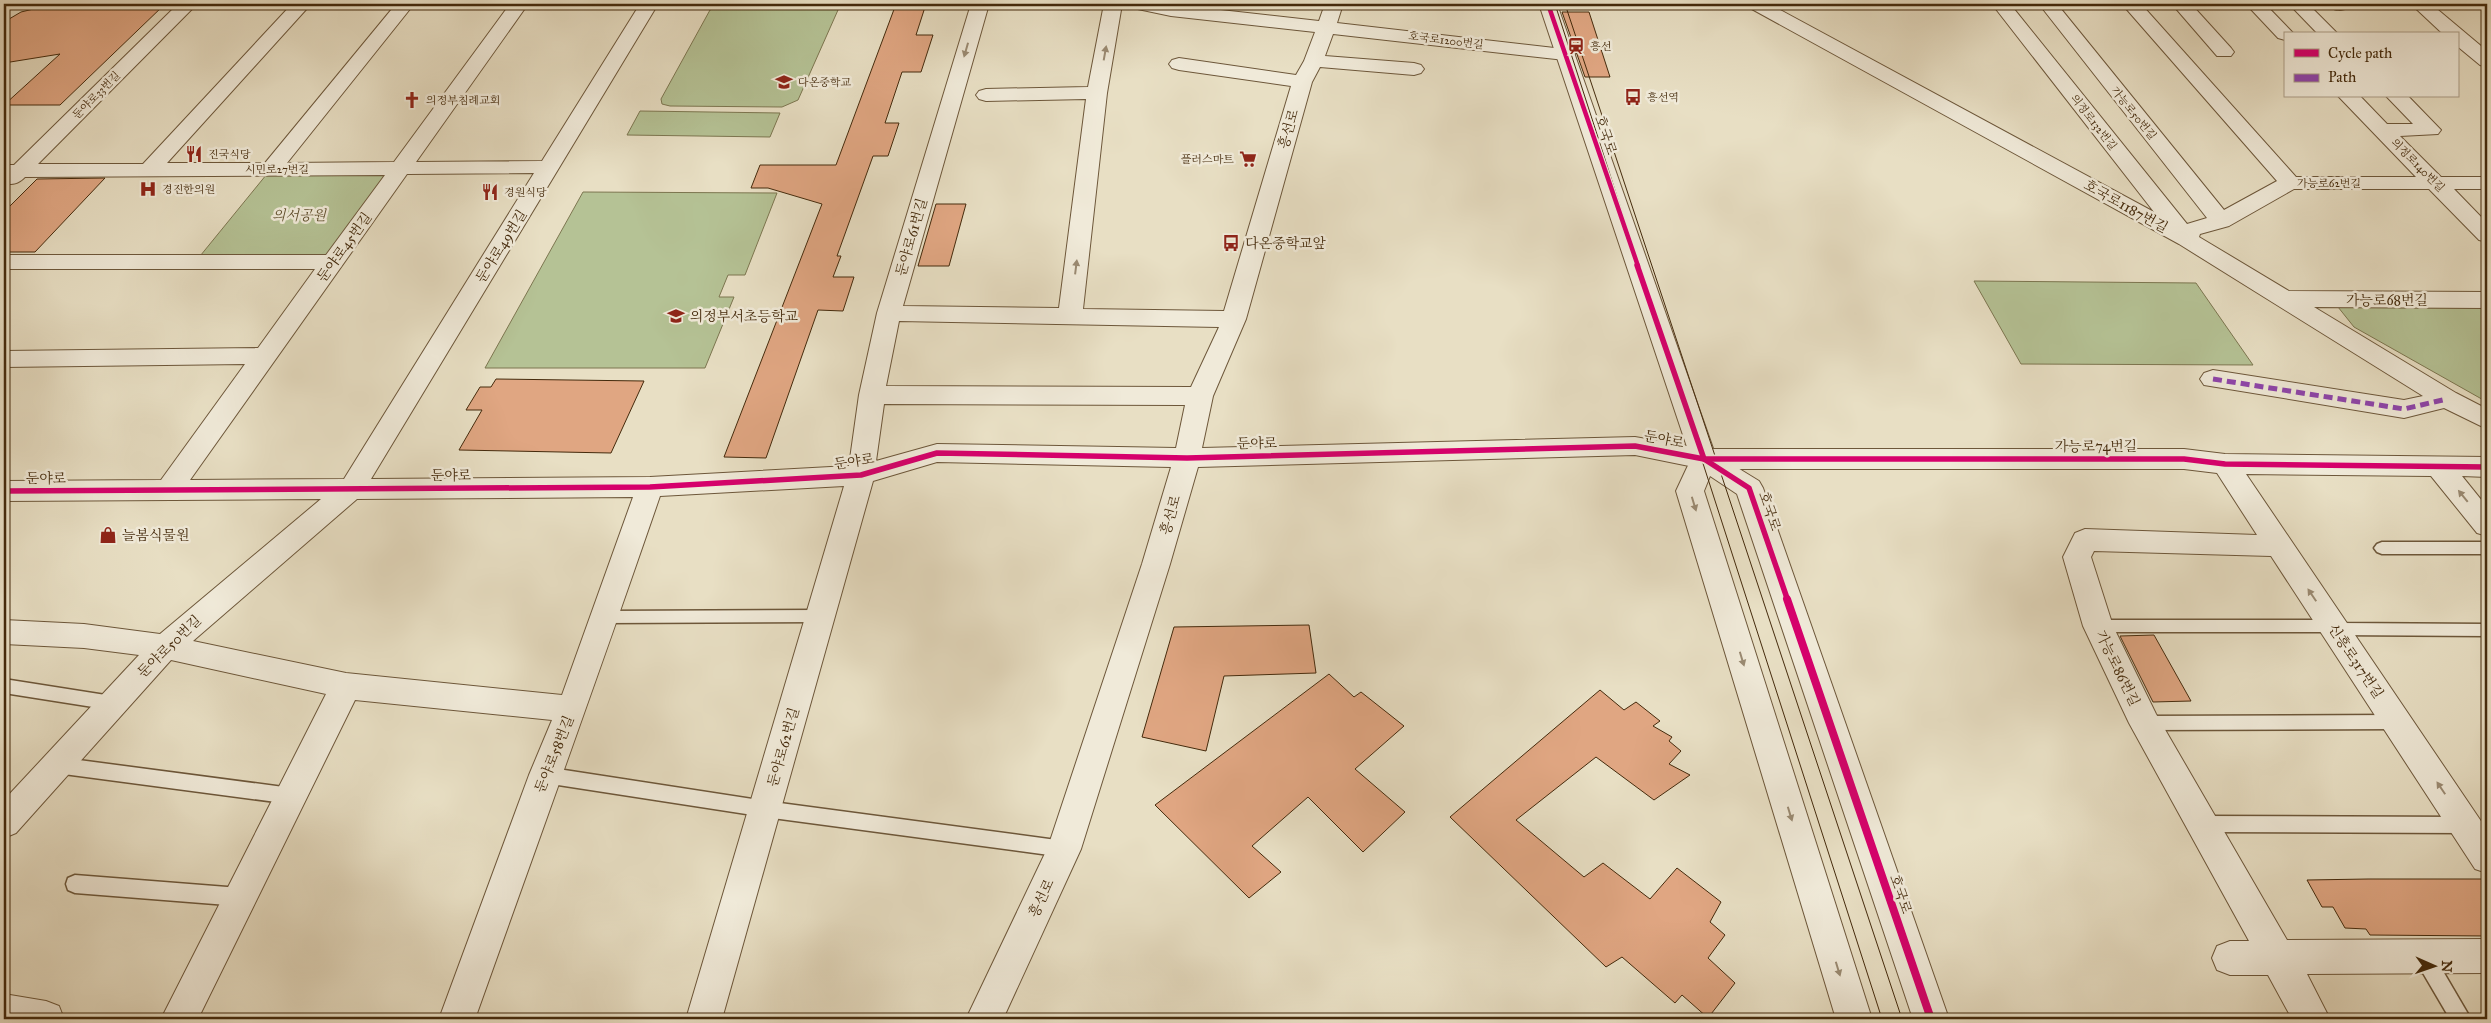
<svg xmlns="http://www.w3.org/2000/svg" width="2491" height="1023" font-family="'IM FELL Great Primer','Noto Serif KR',serif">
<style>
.green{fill:#b5c295;stroke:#7c7650}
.building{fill:#e0a682;stroke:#442a0c}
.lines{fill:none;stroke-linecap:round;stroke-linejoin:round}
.service-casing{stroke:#6d573a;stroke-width:3}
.minor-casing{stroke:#6d573a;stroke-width:2}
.tertiary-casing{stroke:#6d573a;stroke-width:2}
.service{fill:#f0ead9;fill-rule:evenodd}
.minor{fill:#f0ead9;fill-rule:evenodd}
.tertiary{fill:#f0ead9;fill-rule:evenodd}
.tram{stroke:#442a0c;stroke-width:1}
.quiet{stroke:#8e44ad;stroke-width:5;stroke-dasharray:9 5;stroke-linecap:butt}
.cycleway-far2-casing{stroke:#f0ead9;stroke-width:7}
.cycleway-far1-casing{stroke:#f0ead9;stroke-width:9}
.cycleway-casing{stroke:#f0ead9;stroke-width:11}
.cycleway-far2{stroke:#d6006c;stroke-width:4.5}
.cycleway-far1{stroke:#d6006c;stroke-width:5.5}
.cycleway{stroke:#d6006c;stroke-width:8}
.oneway{fill:#9a8a72}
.labels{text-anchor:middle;stroke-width:5;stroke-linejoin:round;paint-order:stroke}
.far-street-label{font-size:11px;fill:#442a0c;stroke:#f0ead9}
.far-poi-label{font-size:11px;fill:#442a0c;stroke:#f0ead9;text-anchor:start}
.street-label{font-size:14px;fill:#442a0c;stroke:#f0ead9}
.park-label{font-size:14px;font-style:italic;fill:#60502e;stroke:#f0ead9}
.poi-label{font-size:14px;fill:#442a0c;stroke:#f0ead9;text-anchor:start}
</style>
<rect width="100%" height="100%" fill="#e8dfc4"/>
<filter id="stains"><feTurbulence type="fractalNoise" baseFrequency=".004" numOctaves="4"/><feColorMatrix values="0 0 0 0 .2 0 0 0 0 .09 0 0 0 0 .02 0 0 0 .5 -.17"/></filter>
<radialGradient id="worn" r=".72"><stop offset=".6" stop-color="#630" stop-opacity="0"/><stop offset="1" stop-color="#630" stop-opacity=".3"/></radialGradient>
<g class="green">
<path d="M722 4H829L835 6 838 10 798 100 782 107 670 106 662 104 661 99 710 10Z"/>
<path d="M640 111 780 113 770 137 627 135Z"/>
<path d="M402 168 332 262 196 261 271 169Z"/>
<path d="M583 192 777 193 745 275H728L719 297H734L705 368H485Z"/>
<path d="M1974 281 2196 283 2253 365 2021 364Z"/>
<path d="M2338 307 2487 308V402L2354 327Z"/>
</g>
<g class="building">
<path d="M54 4H76L73 6 164 5 60 105H4L60 54 4 63V22L21 12Z"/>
<path d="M896 4H926L916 35H933L921 72H902L885 123H899L888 156H873L837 256H841L833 277H854L843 311 818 310 766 458 724 457 822 204 768 188H751L760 165H836Z"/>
<path d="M1562 12H1589L1610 77H1585Z"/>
<path d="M105 178 35 252H4V212L37 179Z"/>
<path d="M936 204H966L949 266H918Z"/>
<path d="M496 379 644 381 611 453 459 450 482 410H466L480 387H491Z"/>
<path d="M1309 625 1316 673 1224 676 1206 751 1142 737 1174 627Z"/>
<path d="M2154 635 2191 701 2153 702 2120 636Z"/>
<path d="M1329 674 1354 697 1361 692 1404 726 1355 769 1405 812 1363 852 1308 797 1252 846 1281 872 1249 898 1155 805Z"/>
<path d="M1600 690 1624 710 1636 702 1660 721 1653 726 1672 737 1669 741 1681 751 1669 764 1690 775 1654 800 1596 757 1516 820 1584 877 1603 863 1650 899 1677 868 1721 902 1710 922 1725 935 1708 958 1735 983 1708 1018 1682 995 1675 1003 1622 957 1606 967 1450 817Z"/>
<path d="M2368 879H2487V936L2370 935 2366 929 2345 928 2333 907H2322L2307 880Z"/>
</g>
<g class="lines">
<g class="service-casing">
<g id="service">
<path d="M2382 542H2487V554H2382L2377 552 2374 548 2377 544Z"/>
<path d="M820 610 826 611 828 616 826 621 820 622 605 623 599 622 597 617 599 612 605 611Z"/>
<path d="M2098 620H2333L2339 623 2487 624V636L2335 635 2329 632H2098L2092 631 2090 626 2092 621Z"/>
<path d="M4 679 112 696 118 698 120 703 118 708 112 710 4 693Z"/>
<path d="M2397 715 2403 717 2406 722 2403 727 2397 729 2145 730 2139 728 2136 723 2139 718 2145 716Z"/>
<path d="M56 757 291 788 297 790 300 796 297 802 291 804 56 773 50 770 47 765 50 760Z"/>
<path d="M545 767 765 801 1064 841 1070 843 1073 849 1070 855 1064 857 765 817 545 783 539 780 536 775 539 770Z"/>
<path d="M2203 816 2465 817 2471 819 2474 825 2471 831 2465 833 2203 832 2197 830 2194 824 2197 818Z"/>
<path d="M75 875 240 888 247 891 249 897 247 903 240 906 75 893 68 890 66 884 68 878Z"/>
<path d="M2423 947 2430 949 2471 1019H2450L2413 956 2416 949Z"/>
</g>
</g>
<g class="minor-casing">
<g id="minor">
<path d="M178 4H197L38 164H143L292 4H311L167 163H265L396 4H414L287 163 394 162 510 4H528L416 162 542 161 640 4H658L371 479 650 477 849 466 859 395 877 313 971 4H989L903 306 1059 308 1086 99 986 101 979 99 976 95 979 91 986 89 1088 87 1104 4H1122L1107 93 1083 309 1224 311 1291 86 1179 70 1172 68 1169 64 1172 60 1179 58 1296 75 1304 61 1315 32 1171 16 1133 8 1130 4H1167L1319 21 1325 4H1343L1337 23 1572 50 1575 54 1572 58 1565 60 1333 34 1325 56 1414 63 1421 65 1424 69 1421 73 1414 75 1320 67 1312 82 1246 319 1213 396 1202 448 1635 437 1704 449H2184L2225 454 2487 457V477L2462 476 2487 507V536L2477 533 2431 476 2246 474 2487 830V873L2475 869 2271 556 2094 551 2091 557 2113 626 2156 714 2287 940 2487 939V973L2307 974 2330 1019H2292L2268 975H2230L2217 970 2212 958 2217 946 2230 941H2249L2129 723 2083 626 2063 557 2075 533 2085 529 2257 535 2217 473 2184 469H1704L1635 455 1198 467 1170 564 1081 849 1003 1019H966L1048 847 1142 564 1171 467 937 462 873 481 722 1019H686L844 486 660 496C600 671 537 845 475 1019H439L529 775 552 720 355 700 198 1019H161L326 694 171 660 16 833 4 838V800L139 655 84 648 4 644V620L84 624 160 634 321 499 4 501V481L161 480 245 364 4 367V351L258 348 315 269H4V255H326L385 175 25 177C18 184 13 185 4 183V165H14ZM534 173 344 479 190 480 407 174ZM899 321 1219 327 1191 387 886 386ZM884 404 1185 405 1176 448 937 444 876 461ZM633 497 562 695 346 673 193 641 357 499Z"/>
<path d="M1747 4H1769L2154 212 1992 4H2010L2187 224 2207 218 2039 4H2057L2224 210 2277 181 2122 4H2141L2296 177H2416L2338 96H2360L2387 124H2413L2386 96H2408L2441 130 2438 134 2400 136 2441 177H2487V189H2454L2487 223V242L2479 240 2429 189H2294L2229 226 2200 234 2199 237 2289 291 2487 292V308L2314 307 2456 393 2487 409V429L2444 408 2404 418 2204 385 2200 379 2204 373 2213 370 2404 400 2423 396 2179 244 1750 8Z"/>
<path d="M2172 4H2191L2231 48 2234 52 2231 56H2217Z"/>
<path d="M2246 4H2265L2294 34H2285V40L2278 38Z"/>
<path d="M2289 4H2308L2338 34H2318Z"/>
<path d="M2328 4H2347L2348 5 2345 9C2338 11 2332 11 2328 4Z"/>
<path d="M2411 4H2431L2487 51V67L2480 65 2457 46V34H2443Z"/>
<path d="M4 994 46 1001 59 1006 64 1019H4Z"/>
</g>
</g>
<g class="tertiary-casing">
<path id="tertiary" d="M1539 4H1557L1715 454 1759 481 1763 488 1949 1019H1913L1737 494 1710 476 1704 491 1872 1019H1836L1676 491 1691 459Z"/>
</g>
<use href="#service" class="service"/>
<use href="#minor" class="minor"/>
<use href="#tertiary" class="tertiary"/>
<g class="tram">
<path d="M1555 4 1882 1019"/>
<path d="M1565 4 1902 1019"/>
</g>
<path class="quiet" d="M2213 379 2404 409 2447 399"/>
<g class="cycleway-far2-casing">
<path id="cycleway-far2" d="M1548 4 1638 266"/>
</g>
<g class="cycleway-far1-casing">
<g id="cycleway-far1">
<path d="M1637 265 1704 459 1749 488 1788 601"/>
<path d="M4 491 650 487 861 475 937 453 1187 458 1635 446 1704 459H2184L2225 464 2487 467"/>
</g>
</g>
<g class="cycleway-casing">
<path id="cycleway" d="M1787 599 1931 1019"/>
</g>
<use href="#cycleway-far2" class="cycleway-far2"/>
<use href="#cycleway-far1" class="cycleway-far1"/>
<use href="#cycleway" class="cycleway"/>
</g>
<defs><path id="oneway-solid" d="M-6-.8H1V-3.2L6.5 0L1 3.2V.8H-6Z" transform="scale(1.25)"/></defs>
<g class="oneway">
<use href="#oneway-solid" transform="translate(966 50) rotate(106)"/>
<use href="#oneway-solid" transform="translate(1105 53) rotate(-80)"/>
<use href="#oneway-solid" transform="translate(1076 267) rotate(-83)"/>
<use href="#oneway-solid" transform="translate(2463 496) rotate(-129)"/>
<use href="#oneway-solid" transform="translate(1694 504) rotate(73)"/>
<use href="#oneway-solid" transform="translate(2312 595) rotate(-124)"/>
<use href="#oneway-solid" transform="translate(1742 659) rotate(73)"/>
<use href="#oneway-solid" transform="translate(2441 788) rotate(-124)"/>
<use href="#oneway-solid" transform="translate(1790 814) rotate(73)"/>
<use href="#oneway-solid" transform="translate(1838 969) rotate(73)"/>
</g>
<defs>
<g id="station-bare" transform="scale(1.35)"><path d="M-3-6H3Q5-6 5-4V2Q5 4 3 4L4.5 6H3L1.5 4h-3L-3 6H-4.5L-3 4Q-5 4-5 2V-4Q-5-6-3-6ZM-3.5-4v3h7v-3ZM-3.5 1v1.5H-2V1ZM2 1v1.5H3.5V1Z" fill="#8f2418" stroke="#f0ead9" stroke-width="2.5" paint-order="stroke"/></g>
<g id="school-bare" transform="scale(1.35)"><path d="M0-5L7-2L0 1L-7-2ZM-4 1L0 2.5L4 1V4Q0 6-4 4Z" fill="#8f2418" stroke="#f0ead9" stroke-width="2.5" paint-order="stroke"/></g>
<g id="bus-bare" transform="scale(1.35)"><path d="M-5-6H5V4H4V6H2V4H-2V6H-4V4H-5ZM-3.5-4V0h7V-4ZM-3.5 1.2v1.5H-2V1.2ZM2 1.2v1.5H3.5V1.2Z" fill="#8f2418" stroke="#f0ead9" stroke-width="2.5" paint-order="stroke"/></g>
<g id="church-bare" transform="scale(1.35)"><path d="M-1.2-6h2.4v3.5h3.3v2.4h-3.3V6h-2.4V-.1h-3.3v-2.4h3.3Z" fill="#8f2418" stroke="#f0ead9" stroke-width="2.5" paint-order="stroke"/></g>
<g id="restaurant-bare" transform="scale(1.35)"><path d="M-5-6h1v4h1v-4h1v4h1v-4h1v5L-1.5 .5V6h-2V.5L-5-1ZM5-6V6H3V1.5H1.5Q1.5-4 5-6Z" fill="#8f2418" stroke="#f0ead9" stroke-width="2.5" paint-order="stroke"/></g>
<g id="supermarket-bare" transform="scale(1.35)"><path d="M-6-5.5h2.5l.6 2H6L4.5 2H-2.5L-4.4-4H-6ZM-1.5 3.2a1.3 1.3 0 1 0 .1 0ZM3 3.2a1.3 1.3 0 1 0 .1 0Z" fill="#8f2418" stroke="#f0ead9" stroke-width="2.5" paint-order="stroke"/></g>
<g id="hospital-bare" transform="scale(1.35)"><path d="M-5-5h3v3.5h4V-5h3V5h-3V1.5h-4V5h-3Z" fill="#8f2418" stroke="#f0ead9" stroke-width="2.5" paint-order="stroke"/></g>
<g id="shop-bare" transform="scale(1.35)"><path d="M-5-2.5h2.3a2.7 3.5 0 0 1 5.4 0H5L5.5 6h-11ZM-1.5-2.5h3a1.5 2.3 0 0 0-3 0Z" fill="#8f2418" stroke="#f0ead9" stroke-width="2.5" paint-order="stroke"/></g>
</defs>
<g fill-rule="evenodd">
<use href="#station-bare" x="1576" y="46"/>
<use href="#school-bare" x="784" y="82"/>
<use href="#bus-bare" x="1633" y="97"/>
<use href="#church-bare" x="412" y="100"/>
<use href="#restaurant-bare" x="194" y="154"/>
<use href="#supermarket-bare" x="1248" y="159"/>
<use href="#hospital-bare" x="148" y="189"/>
<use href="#restaurant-bare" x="490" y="192"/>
<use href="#bus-bare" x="1231" y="243"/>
<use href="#school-bare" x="676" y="316"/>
<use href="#shop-bare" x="108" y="535"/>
</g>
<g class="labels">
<g class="far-street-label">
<text transform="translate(1446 40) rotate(7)" y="4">호국로1200번길</text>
<text transform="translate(96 95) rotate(-45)" y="4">둔야로33번길</text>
<text transform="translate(2134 113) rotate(51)" y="4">가능로50번길</text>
<text transform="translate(2094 122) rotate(52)" y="4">의정로132번길</text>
<text transform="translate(2418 165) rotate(45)" y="4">의정로140번길</text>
<text x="277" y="173">시민로27번길</text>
<text x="2329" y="187">가능로62번길</text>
</g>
<g class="far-poi-label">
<text x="1590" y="50">흥선</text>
<text x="798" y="86">다온중학교</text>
<text x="1647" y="101">흥선역</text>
<text x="426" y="104">의정부침례교회</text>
<text x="208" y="158">진국식당</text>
<text x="1234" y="163" text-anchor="end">플러스마트</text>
<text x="162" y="193">경진한의원</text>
<text x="504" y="196">경원식당</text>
</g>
<g class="street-label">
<text transform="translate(1288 129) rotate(-74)" y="5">흥선로</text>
<text transform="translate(1606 135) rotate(71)" y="5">호국로</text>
<text transform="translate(2126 206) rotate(29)" y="5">호국로1187번길</text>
<text transform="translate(911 237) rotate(-74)" y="5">둔야로61번길</text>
<text transform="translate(501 246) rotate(-58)" y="5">둔야로49번길</text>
<text transform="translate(344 247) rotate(-54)" y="5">둔야로45번길</text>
<text x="2387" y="305">가능로68번길</text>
<text transform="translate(1664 439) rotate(11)" y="5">둔야로</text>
<text transform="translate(1257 443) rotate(-1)" y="5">둔야로</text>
<text x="2096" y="451">가능로74번길</text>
<text transform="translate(854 461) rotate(-9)" y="5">둔야로</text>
<text x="451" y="480">둔야로</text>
<text x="46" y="483">둔야로</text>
<text transform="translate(1770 511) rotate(71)" y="5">호국로</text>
<text transform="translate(1170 515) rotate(-74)" y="5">흥선로</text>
<text transform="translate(169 646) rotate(-44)" y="5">둔야로50번길</text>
<text transform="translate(2356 661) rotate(56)" y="5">신흥로317번길</text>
<text transform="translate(2118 668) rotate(64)" y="5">가능로86번길</text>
<text transform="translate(783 747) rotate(-74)" y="5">둔야로62번길</text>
<text transform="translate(554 754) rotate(-68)" y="5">둔야로58번길</text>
<text transform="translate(1901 894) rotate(71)" y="5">호국로</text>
<text transform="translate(1041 898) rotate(-65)" y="5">흥선로</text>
</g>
<g class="park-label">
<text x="299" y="220">의서공원</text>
</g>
<g class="poi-label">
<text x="1245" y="248">다온중학교앞</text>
<text x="690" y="321">의정부서초등학교</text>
<text x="122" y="540">늘봄식물원</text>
</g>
</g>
<rect width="2491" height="1023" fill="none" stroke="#e8dfc4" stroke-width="20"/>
<rect x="5" y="5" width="2481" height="1013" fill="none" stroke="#442a0c" stroke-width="2.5"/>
<rect x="10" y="10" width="2471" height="1003" fill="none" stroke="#442a0c"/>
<rect x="2284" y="32" width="175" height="65" fill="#f0ead9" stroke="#ab9d87"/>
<rect x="2294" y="49" width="25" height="8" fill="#d6006c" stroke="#ab9d87"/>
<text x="2328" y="58" font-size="15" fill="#442a0c">Cycle path</text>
<rect x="2294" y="74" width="25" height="8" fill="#8e44ad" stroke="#ab9d87"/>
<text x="2328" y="82" font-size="15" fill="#442a0c">Path</text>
<g transform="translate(2434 966) rotate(92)" stroke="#f0ead9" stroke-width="4" paint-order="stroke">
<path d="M0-4L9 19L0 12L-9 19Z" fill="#442a0c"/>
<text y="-8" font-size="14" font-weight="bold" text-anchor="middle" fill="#442a0c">N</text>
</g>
<rect width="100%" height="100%" filter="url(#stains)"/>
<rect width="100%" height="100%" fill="url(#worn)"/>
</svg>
